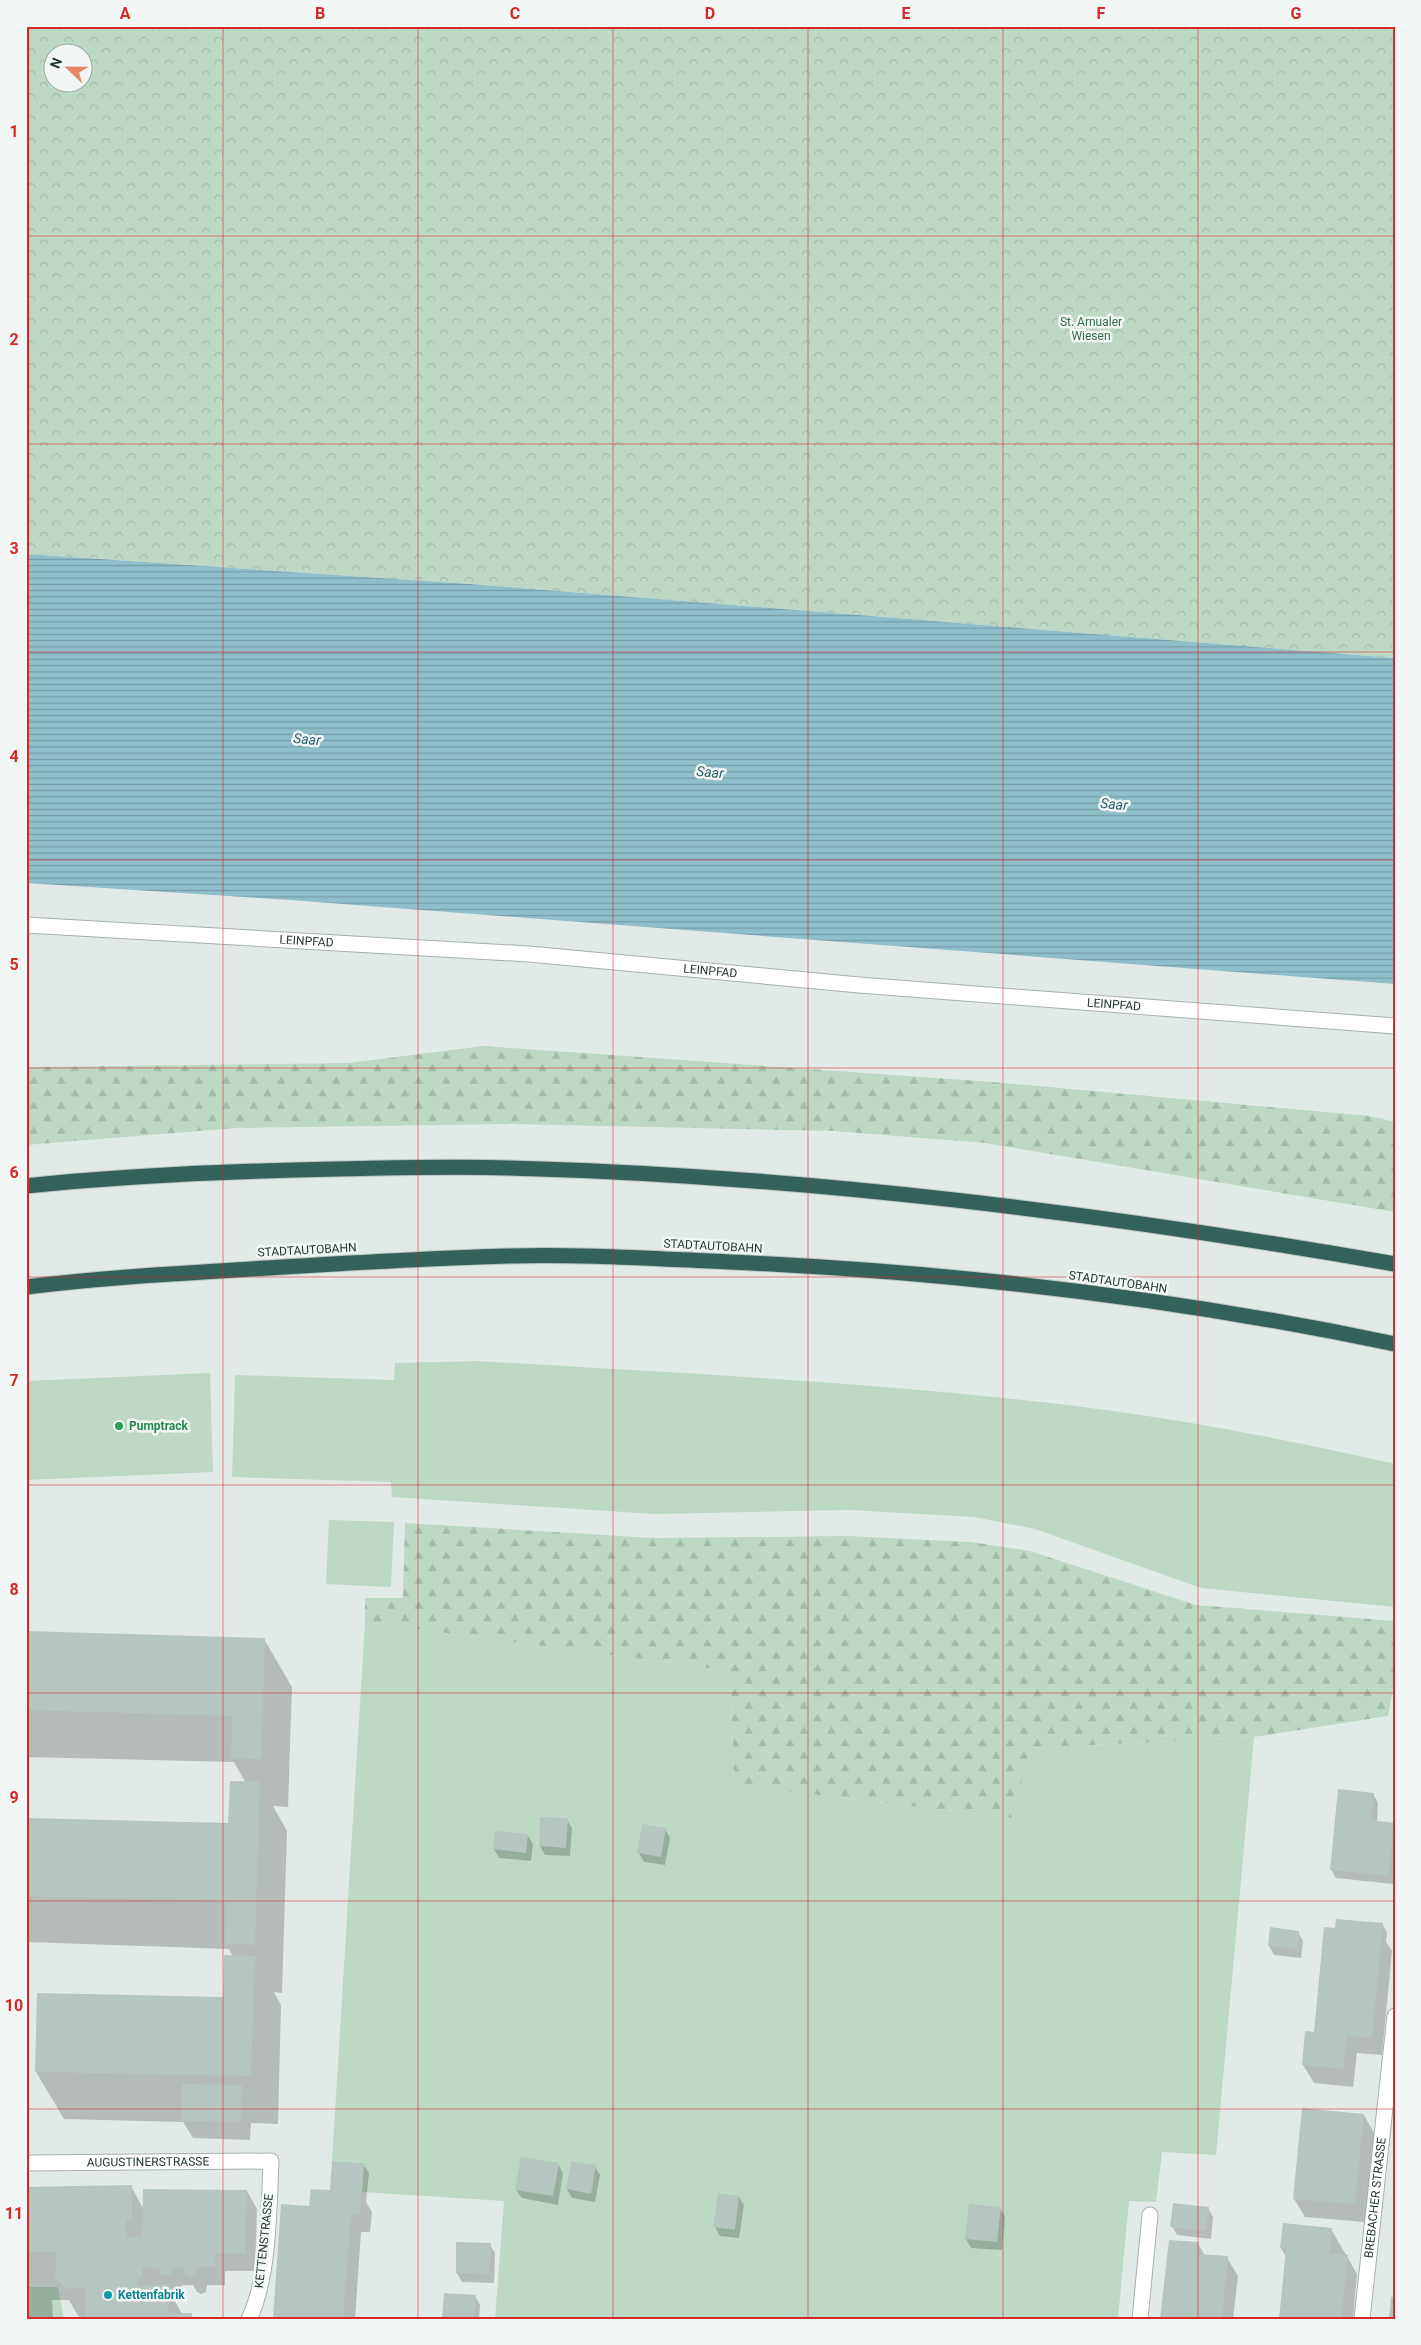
<svg xmlns="http://www.w3.org/2000/svg" width="1421" height="2345" font-family="Roboto,sans-serif">
<style>
.green{fill:#bdd9c5}
.forest{fill:url(#forest-firs)}
.park{fill:url(#park-crowns);fill-rule:evenodd}
.water{fill:url(#water-rules)}
.shadow{fill:#0003}
.building{fill:#b7c5c0}
.lines{fill:none;stroke-linecap:round;stroke-linejoin:round}
.service-casing{stroke:#a5b1ae;stroke-width:17}
.minor-casing{stroke:#a5b1ae;stroke-width:17}
.motorway-casing{stroke:#bdc4c2;stroke-width:17}
.service{stroke:#fff;stroke-width:15}
.minor{stroke:#fff;stroke-width:15}
.motorway{stroke:#33625a;stroke-width:15}
.grid{fill:none;stroke:#d62828;stroke-width:1;stroke-opacity:0.55}
.leisure-dot{fill:#2e9e5b;stroke:#f2f7f5;stroke-width:2}
.culture-dot{fill:#0f9aa8;stroke:#f2f7f5;stroke-width:2}
.labels{text-anchor:middle;stroke-width:5;stroke-linejoin:round;paint-order:stroke}
.park-label{font-size:12px;fill:#326c4a;stroke:#f2f7f5}
.street-label{font-size:12px;fill:#243934;stroke:#f2f7f5}
.leisure-label{font-size:12px;font-weight:bold;fill:#27864d;stroke:#f2f7f5;text-anchor:start}
.culture-label{font-size:12px;font-weight:bold;fill:#0d838f;stroke:#f2f7f5;text-anchor:start}
.water-label{font-size:14px;font-style:italic;fill:#24606f;stroke:#f2f7f5}
.neatline{fill:none;stroke:#d62828;stroke-width:2}
.grid-label{font-size:16px;text-anchor:middle;font-weight:bold;fill:#d62828}
</style>
<defs>
<pattern id="forest-firs" width="22" height="20" patternUnits="userSpaceOnUse" patternTransform="scale(1.25)"><rect width="22" height="20" fill="#bdd9c5"/><path d="M5 1l3.5 6h-7zM16 11l3.5 6h-7z" fill="#a2bbaa"/></pattern>
<pattern id="park-crowns" width="20" height="18" patternUnits="userSpaceOnUse" patternTransform="scale(1.25)"><rect width="20" height="18" fill="#bdd9c5"/><path d="M2 6a3 3 0 1 1 6 0M12 15a3 3 0 1 1 6 0" fill="none" stroke="#a2bbaa"/></pattern>
<pattern id="water-rules" width="6" height="5" patternUnits="userSpaceOnUse" patternTransform="scale(1.25)"><rect width="6" height="5" fill="#8fbfca"/><path d="M0 2.5h6" fill="none" stroke="#759ca5"/></pattern>
</defs>
<rect width="100%" height="100%" fill="#e2eae7"/>
<g class="green">
<path d="M478 1361C677 1373 877 1382 1075 1406 1182 1419 1289 1440 1395 1464V1607L1201 1588 1035 1529 974 1517 849 1510 654 1514 392 1497 391 1482 232 1477 235 1375 394 1380 395 1363Z"/>
<path d="M210 1373 213 1472 26 1480V1381Z"/>
<path d="M329 1520 394 1522 391 1587 326 1584Z"/>
<path d="M365 1622 730 1671 734 1785 1013 1818 1030 1748 1254 1737 1216 2155 1162 2152 1156 2202 1129 2201 1118 2319H495L504 2201 362 2192 364 2163 332 2161Z"/>
<path d="M26 2287H58L64 2319H26Z"/>
</g>
<g class="forest">
<path d="M483 1046 993 1082 1370 1116 1395 1122V1212L985 1143 834 1131 511 1124 236 1128 26 1145V1067L349 1063Z"/>
<path d="M405 1523 653 1538 848 1536 971 1542 1030 1551 1196 1605 1395 1621V1679L1388 1716 1254 1737 1030 1748 1013 1818 734 1785 730 1671 365 1622V1598H403Z"/>
</g>
<path class="park" d="M26 26H1395V658L470 584 26 554ZM52 52H82V82H52Z"/>
<path class="water" d="M26 554 470 584 1395 658V984L290 900 26 883Z"/>
<g class="shadow">
<path d="M26 1632 264 1639 292 1687 288 1807 273 1806 287 1831 282 1993 274 1992 281 2005 278 2124 251 2123 250 2140 193 2138 183 2122 64 2119 36 2072 224 1998 233 1957 229 1949 26 1942V1819L229 1824 246 1783 234 1762 26 1757Z"/>
<path d="M1373 1794 1378 1803 1377 1822 1393 1824 1395 1826 1393 1884 1336 1878 1331 1869Z"/>
<path d="M542 1818 567 1820 572 1828 570 1856 545 1855 540 1846Z"/>
<path d="M665 1829 670 1838 665 1865 644 1862 639 1853Z"/>
<path d="M528 1836 533 1844 531 1861 499 1858 494 1849Z"/>
<path d="M1382 1924 1387 1932 1386 1942 1392 1951 1382 2055 1357 2053 1353 2087 1314 2083 1303 2065 1315 2034 1336 1929Z"/>
<path d="M1298 1932 1303 1941 1301 1958 1274 1955 1269 1946Z"/>
<path d="M1364 2115 1374 2133 1365 2222 1305 2217 1294 2199Z"/>
<path d="M363 2164 369 2173 366 2202 372 2212 370 2232H361L355 2319H275L311 2207Z"/>
<path d="M558 2164 563 2173 558 2205 522 2198 516 2190Z"/>
<path d="M595 2167 600 2175 595 2202 572 2198 567 2189Z"/>
<path d="M131 2186 144 2210 247 2191 257 2209 255 2271H225V2285H207L206 2292 201 2294 197 2292 193 2285H182V2293L170 2292 182 2314H191L194 2319H80L69 2300H52L53 2319H26V2188Z"/>
<path d="M739 2197 744 2205 739 2238 720 2236 715 2227Z"/>
<path d="M1000 2208 1005 2217 1002 2250 971 2248 966 2239Z"/>
<path d="M1208 2208 1213 2217 1211 2239 1177 2235 1172 2226Z"/>
<path d="M1331 2229 1357 2274 1353 2319H1280L1287 2258 1281 2248Z"/>
<path d="M1198 2243 1205 2256 1227 2258 1238 2276 1233 2319H1162Z"/>
<path d="M490 2245 495 2253 494 2283 462 2282 457 2273Z"/>
<path d="M475 2296 480 2305 479 2319H444Z"/>
</g>
<g class="building">
<path d="M26 1631 265 1638 261 1759 231 1758 232 1716 26 1710Z"/>
<path d="M230 1781 260 1782 255 1945 225 1944 226 1902 26 1896V1818L228 1823Z"/>
<path d="M1338 1789 1374 1793 1371 1820 1394 1823 1389 1876 1330 1870Z"/>
<path d="M540 1817 568 1818 566 1848 539 1846Z"/>
<path d="M642 1824 666 1828 661 1857 637 1853Z"/>
<path d="M495 1831 528 1834 526 1853 493 1849Z"/>
<path d="M1336 1919 1383 1923 1372 2038 1347 2036 1343 2069 1302 2065 1305 2031 1314 2032 1324 1927 1335 1928Z"/>
<path d="M1270 1927 1299 1931 1297 1949 1268 1946Z"/>
<path d="M224 1955 255 1956 251 2076 35 2072 37 1993 223 1997Z"/>
<path d="M182 2084 242 2085 241 2122 181 2121Z"/>
<path d="M1302 2108 1364 2114 1355 2204 1293 2199Z"/>
<path d="M521 2157 559 2163 553 2196 515 2190Z"/>
<path d="M332 2161 364 2163 360 2214H351L343 2319H273L281 2204 309 2206 311 2189 330 2190Z"/>
<path d="M571 2161 596 2165 591 2194 566 2189Z"/>
<path d="M132 2185V2220H126V2238L142 2237 143 2189 247 2190 245 2254 215 2253V2267H197L196 2274 190 2276 185 2274 183 2267H172V2275H159V2268L142 2267V2277L137 2278V2286L166 2284 168 2313H192V2319H86L85 2288 66 2289 55 2278 56 2252H26V2187Z"/>
<path d="M718 2193 739 2196 735 2230 713 2227Z"/>
<path d="M1173 2203 1209 2207 1206 2231 1170 2227Z"/>
<path d="M969 2204 1001 2207 997 2242 965 2239Z"/>
<path d="M1283 2223 1332 2228 1330 2253 1348 2255 1341 2319H1279L1286 2249 1280 2248Z"/>
<path d="M1169 2240 1199 2242 1198 2254 1228 2256 1222 2319H1160Z"/>
<path d="M456 2242 491 2243 489 2274 456 2273Z"/>
<path d="M444 2293 476 2295 474 2319H442Z"/>
<path d="M1391 2297H1395V2319H1389Z"/>
</g>
<g class="lines">
<g class="service-casing">
<g id="service">
<path id="s1" d="M26 925 529 954 859 985 1395 1026"/>
</g>
</g>
<g class="minor-casing">
<g id="minor">
<path id="s2" d="M26 2163 271 2161C269 2206 269 2279 249 2319"/>
<path d="M1140 2319 1150 2215"/>
<path id="s3" d="M1362 2319 1395 2016"/>
</g>
</g>
<g class="motorway-casing">
<g id="motorway">
<path d="M26 1186C129 1175 233 1171 337 1169 394 1168 452 1166 509 1168 807 1176 1102 1213 1395 1264"/>
<path d="M26 1287C106 1277 187 1273 267 1268 348 1263 428 1258 509 1256 582 1254 657 1259 730 1262 953 1272 1176 1298 1395 1344"/>
</g>
</g>
<use href="#service" class="service"/>
<use href="#minor" class="minor"/>
<use href="#motorway" class="motorway"/>
</g>
<path class="grid" d="M223 26V2319M418 26V2319M613 26V2319M808 26V2319M1003 26V2319M1198 26V2319M26 236H1395M26 444H1395M26 652H1395M26 860H1395M26 1068H1395M26 1277H1395M26 1485H1395M26 1693H1395M26 1901H1395M26 2109H1395"/>
<circle class="leisure-dot" cx="119" cy="1426" r="5"/>
<circle class="culture-dot" cx="108" cy="2295" r="5"/>
<g class="labels">
<g class="park-label">
<text x="1091" y="326">St. Arnualer<tspan x="1091" dy="14">Wiesen</tspan></text>
</g>
<g class="street-label">
<text dy="4" stroke="none"><textPath href="#s1" startOffset="281">LEINPFAD</textPath></text>
<text dy="4" stroke="none"><textPath href="#s1" startOffset="686">LEINPFAD</textPath></text>
<text dy="4" stroke="none"><textPath href="#s1" startOffset="1091">LEINPFAD</textPath></text>
<text transform="translate(713 1246) rotate(3)" y="4">STADTAUTOBAHN</text>
<text transform="translate(307 1250) rotate(-3)" y="4">STADTAUTOBAHN</text>
<text transform="translate(1118 1282) rotate(8)" y="4">STADTAUTOBAHN</text>
<text dy="4" stroke="none"><textPath href="#s2" startOffset="122">AUGUSTINERSTRASSE</textPath></text>
<text dy="4" stroke="none"><textPath href="#s3" startOffset="122">BREBACHER STRASSE</textPath></text>
<text transform="translate(264 2241) rotate(-84)" y="4">KETTENSTRASSE</text>
</g>
<g class="leisure-label">
<text x="129" y="1430">Pumptrack</text>
</g>
<g class="culture-label">
<text x="118" y="2299">Kettenfabrik</text>
</g>
<g class="water-label">
<text transform="translate(307 739) rotate(5)" y="5">Saar</text>
<text transform="translate(710 772) rotate(5)" y="5">Saar</text>
<text transform="translate(1114 804) rotate(5)" y="5">Saar</text>
</g>
</g>
<rect width="1421" height="2345" fill="none" stroke="#f2f7f5" stroke-width="55"/>
<g transform="translate(68 68) rotate(292)"><circle r="24" fill="#f2f7f5" stroke="#a0aba8"/>
<path d="M0-4L9 19L0 12L-9 19Z" fill="#e38967"/>
<text y="-8" font-size="14" font-weight="bold" text-anchor="middle" fill="#243934">N</text>
</g>
<rect x="28" y="28" width="1366" height="2290" class="neatline"/>
<g class="grid-label">
<text x="125" y="19">A</text>
<text x="320" y="19">B</text>
<text x="515" y="19">C</text>
<text x="710" y="19">D</text>
<text x="906" y="19">E</text>
<text x="1101" y="19">F</text>
<text x="1296" y="19">G</text>
<text x="14" y="137">1</text>
<text x="14" y="345">2</text>
<text x="14" y="554">3</text>
<text x="14" y="762">4</text>
<text x="14" y="970">5</text>
<text x="14" y="1178">6</text>
<text x="14" y="1386">7</text>
<text x="14" y="1595">8</text>
<text x="14" y="1803">9</text>
<text x="14" y="2011">10</text>
<text x="14" y="2219">11</text>
</g>
</svg>
